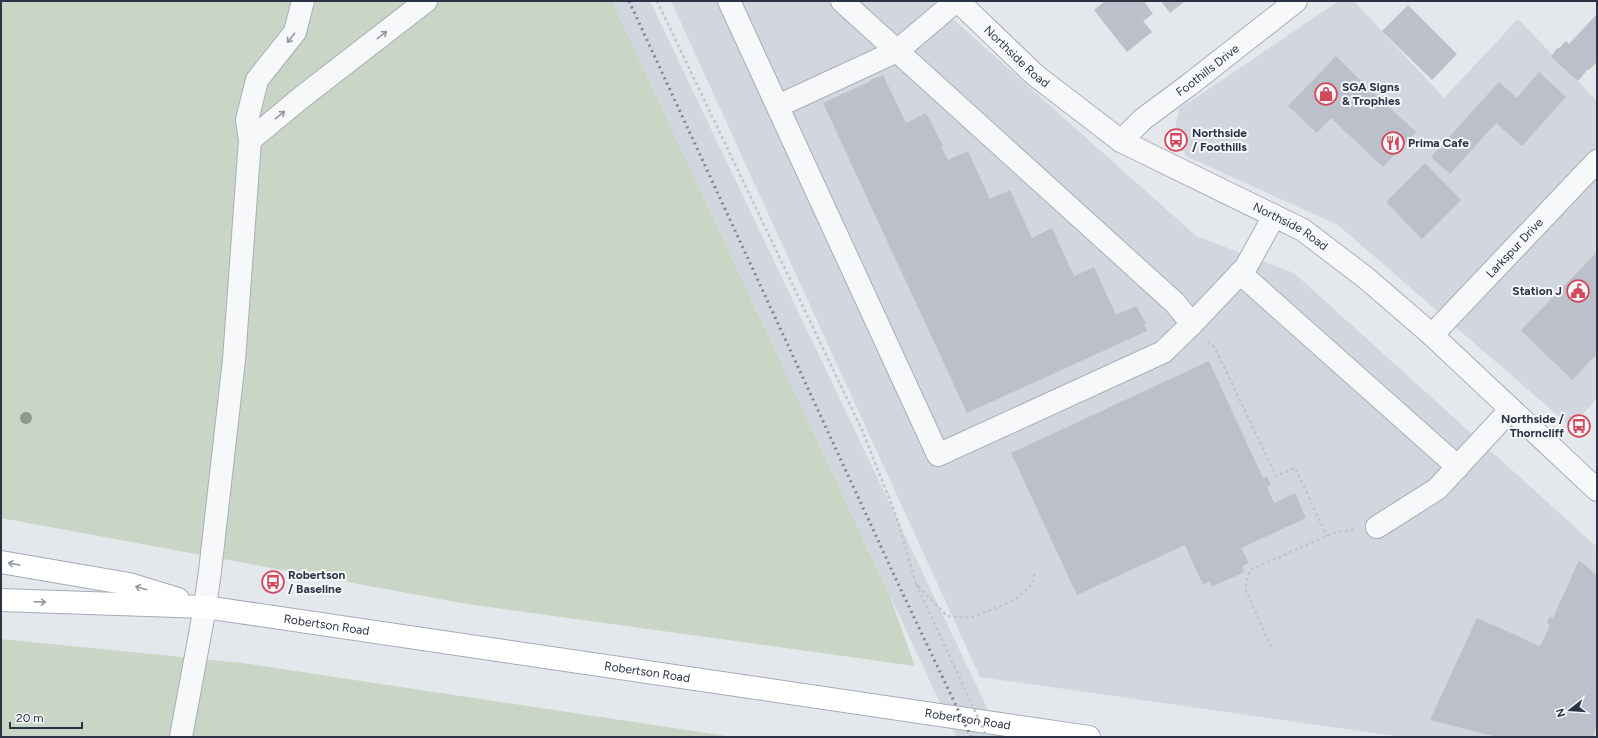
<svg xmlns="http://www.w3.org/2000/svg" width="1598" height="738" font-family="Figtree,sans-serif">
<style>
.built{fill:#d2d6de}
.green{fill:#c9d6c5}
.building{fill:#bbc0ca}
.lines{fill:none;stroke-linecap:round;stroke-linejoin:round}
.minor-casing{stroke:#a9aeb7;stroke-width:24}
.major-casing{stroke:#a3abb8;stroke-width:24}
.path{stroke:#c2c5cb;stroke-width:2.5;stroke-dasharray:3 3;stroke-linecap:butt}
.minor{stroke:#f7f8fa;stroke-width:22}
.major{stroke:#fff;stroke-width:22}
.rail{stroke:#7d8696;stroke-width:3;stroke-dasharray:2 4;stroke-linecap:butt}
.path-bridge{stroke:#c2c5cb;stroke-width:2.5;stroke-dasharray:3 3;stroke-linecap:butt}
.tree{fill:#899d89}
.oneway{stroke:#9196a0}
.oneway2{stroke:#959aa2}
.labels{text-anchor:middle;stroke-width:4;stroke-linejoin:round;paint-order:stroke}
.street-label{font-size:12px;fill:#2b3445;stroke:#f4f6f9}
.poi-label{font-size:12px;font-weight:bold;fill:#2b3445;stroke:#f4f6f9;text-anchor:start}
</style>
<rect width="100%" height="100%" fill="#e4e7ec"/>
<g class="built">
<path d="M612 1H650L1001 737H956Z"/>
<path d="M671 1H933L1196 236 1294 273 1597 547V737H1402L980 677Z"/>
<path d="M1339 1H1354L1444 98 1518 19 1597 101V398L1571 427 1338 225 1188 157 1173 140 1179 109Z"/>
</g>
<g class="green">
<path d="M1 1H612L889 594 915 666 467 604 1 518Z"/>
<path d="M1 639 242 663 733 737H1Z"/>
</g>
<g class="building">
<path d="M1105 1H1144L1153 14 1143 21 1152 32 1127 52 1094 10Z"/>
<path d="M1161 1H1185L1170 13Z"/>
<path d="M1408 5 1457 54 1432 80 1382 31Z"/>
<path d="M1597 14V62L1589 70 1588 69 1578 81 1551 57 1557 48 1558 49 1566 41 1569 44Z"/>
<path d="M1336 56 1362 82 1416 132 1383 167 1331 118 1317 133 1288 106Z"/>
<path d="M1539 72 1566 97 1522 146 1496 123 1450 174 1431 157 1499 82 1517 98Z"/>
<path d="M883 75 906 123 926 113 943 146 941 147 948 160 968 151 990 199 1010 190 1032 238 1052 228 1074 276 1094 267 1116 315 1136 306 1146 323 1144 324 1147 331 967 413 823 103 871 81 870 80Z"/>
<path d="M1425 163 1461 200 1422 239 1386 202Z"/>
<path d="M1597 252V354L1572 380 1521 330Z"/>
<path d="M1209 361 1263 478 1267 476 1271 485 1267 487 1274 503 1295 493 1306 518 1241 548 1249 563 1242 566 1244 572 1212 587 1210 581 1203 585 1185 545 1077 595 1011 453Z"/>
<path d="M1579 560 1595 574 1597 571V725L1592 737H1497L1430 720 1477 618 1540 646 1550 625 1547 623 1550 616 1553 618Z"/>
</g>
<g class="lines">
<g class="minor-casing">
<g id="minor">
<path d="M729 1 938 455 1163 352 1192 324 1246 267 1274 216"/>
<path d="M842 1 1175 303 1192 324"/>
<path id="s1" d="M958 1 1035 75 1121 141 1303 230 1366 278 1432 335 1597 490"/>
<path d="M778 106 897 51 956 1"/>
<path d="M250 140 302 97 426 1"/>
<path id="s2" d="M1121 141 1143 119 1189 85 1296 1"/>
<path d="M1240 273 1458 467"/>
<path id="s3" d="M1432 335 1597 161"/>
<path d="M1377 527 1437 489 1511 409"/>
<path d="M181 737 205 607 210 571 234 360 250 140 247 120 257 80 295 32 303 1"/>
</g>
</g>
<g class="major-casing">
<g id="major">
<path d="M1 562 129 584 178 599"/>
<path id="s4" d="M1 600 205 607 1089 737"/>
</g>
</g>
<g class="path">
<path d="M657 1 862 430 897 518 916 584 947 616 970 618 1015 600 1032 584 1035 571"/>
<path d="M1208 341 1215 348 1276 476 1295 468 1327 536"/>
<path d="M1271 647 1245 588 1250 570 1336 532 1354 530"/>
</g>
<use href="#minor" class="minor"/>
<use href="#major" class="major"/>
<path class="rail" d="M629 1 901 590 971 737"/>
<path class="path-bridge" d="M916 584 987 737"/>
</g>
<circle class="tree" cx="26" cy="418" r="6"/>
<defs><path id="oneway-shaft" d="M-6 0H5M1.5-3L5.5 0L1.5 3" fill="none" stroke-width="1.6" stroke-linecap="round" stroke-linejoin="round"/></defs>
<g class="oneway">
<use href="#oneway-shaft" transform="translate(382 35) rotate(-38)"/>
<use href="#oneway-shaft" transform="translate(291 38) rotate(128)"/>
<use href="#oneway-shaft" transform="translate(280 115) rotate(-39)"/>
</g>
<g class="oneway2">
<use href="#oneway-shaft" transform="translate(14 564) rotate(-170)"/>
<use href="#oneway-shaft" transform="translate(141 588) rotate(-163)"/>
<use href="#oneway-shaft" transform="translate(40 602) rotate(2)"/>
</g>
<defs>
<g id="shop-ring" transform="scale(1.15)"><circle r="9.5" fill="#f4f6f9" stroke="#d1495b" stroke-width="1.5"/><path d="M-5-2.5h2.3a2.7 3.5 0 0 1 5.4 0H5L5.5 6h-11ZM-1.5-2.5h3a1.5 2.3 0 0 0-3 0Z" fill="#d1495b"/></g>
<g id="bus-ring" transform="scale(1.15)"><circle r="9.5" fill="#f4f6f9" stroke="#d1495b" stroke-width="1.5"/><path d="M-5-6H5V4H4V6H2V4H-2V6H-4V4H-5ZM-3.5-4V0h7V-4ZM-3.5 1.2v1.5H-2V1.2ZM2 1.2v1.5H3.5V1.2Z" fill="#d1495b"/></g>
<g id="restaurant-ring" transform="scale(1.15)"><circle r="9.5" fill="#f4f6f9" stroke="#d1495b" stroke-width="1.5"/><path d="M-5-6h1v4h1v-4h1v4h1v-4h1v5L-1.5 .5V6h-2V.5L-5-1ZM5-6V6H3V1.5H1.5Q1.5-4 5-6Z" fill="#d1495b"/></g>
<g id="civic-ring" transform="scale(1.15)"><circle r="9.5" fill="#f4f6f9" stroke="#d1495b" stroke-width="1.5"/><path d="M-.6-6.5H3V-4.5H.6V-3L4-1V1h2V6H-6V1h2V-1L-.6-3ZM-1.2 2.5V6h2.4V2.5Z" fill="#d1495b"/></g>
</defs>
<g fill-rule="evenodd">
<use href="#shop-ring" x="1326" y="94"/>
<use href="#bus-ring" x="1176" y="140"/>
<use href="#restaurant-ring" x="1393" y="143"/>
<use href="#civic-ring" x="1578" y="291"/>
<use href="#bus-ring" x="1579" y="426"/>
<use href="#bus-ring" x="273" y="582"/>
</g>
<g class="labels">
<g class="street-label">
<text dy="4" stroke="none"><textPath href="#s1" startOffset="81">Northside Road</textPath></text>
<text dy="4" stroke="none"><textPath href="#s2" startOffset="112">Foothills Drive</textPath></text>
<text dy="4" stroke="none"><textPath href="#s1" startOffset="405">Northside Road</textPath></text>
<text dy="4" stroke="none"><textPath href="#s3" startOffset="120">Larkspur Drive</textPath></text>
<text dy="4" stroke="none"><textPath href="#s4" startOffset="327">Robertson Road</textPath></text>
<text dy="4" stroke="none"><textPath href="#s4" startOffset="651">Robertson Road</textPath></text>
<text dy="4" stroke="none"><textPath href="#s4" startOffset="975">Robertson Road</textPath></text>
</g>
<g class="poi-label">
<text x="1342" y="91">SGA Signs<tspan x="1342" dy="14">&amp; Trophies</tspan></text>
<text x="1192" y="137">Northside<tspan x="1192" dy="14">/ Foothills</tspan></text>
<text x="1408" y="147">Prima Cafe</text>
<text x="1562" y="295" text-anchor="end">Station J</text>
<text x="1564" y="423" text-anchor="end">Northside /<tspan x="1564" dy="14">Thorncliff</tspan></text>
<text x="288" y="579">Robertson<tspan x="288" dy="14">/ Baseline</tspan></text>
</g>
</g>
<rect width="1598" height="738" fill="none" stroke="#2b3445" stroke-width="4"/>
<g transform="translate(1570 710) rotate(253)" stroke="#f4f6f9" stroke-width="3" paint-order="stroke">
<path d="M0-3L7 15L0 10L-7 15Z" fill="#2b3445"/>
<text y="-6" font-size="11" font-weight="bold" text-anchor="middle" fill="#2b3445">N</text>
</g>
<path d="M10 722v6h72v-6" fill="none" stroke="#2b3445" stroke-width="2"/>
<text x="16" y="722" font-size="12" fill="#2b3445" stroke="#f4f6f9" stroke-width="3" paint-order="stroke">20 m</text>
</svg>
